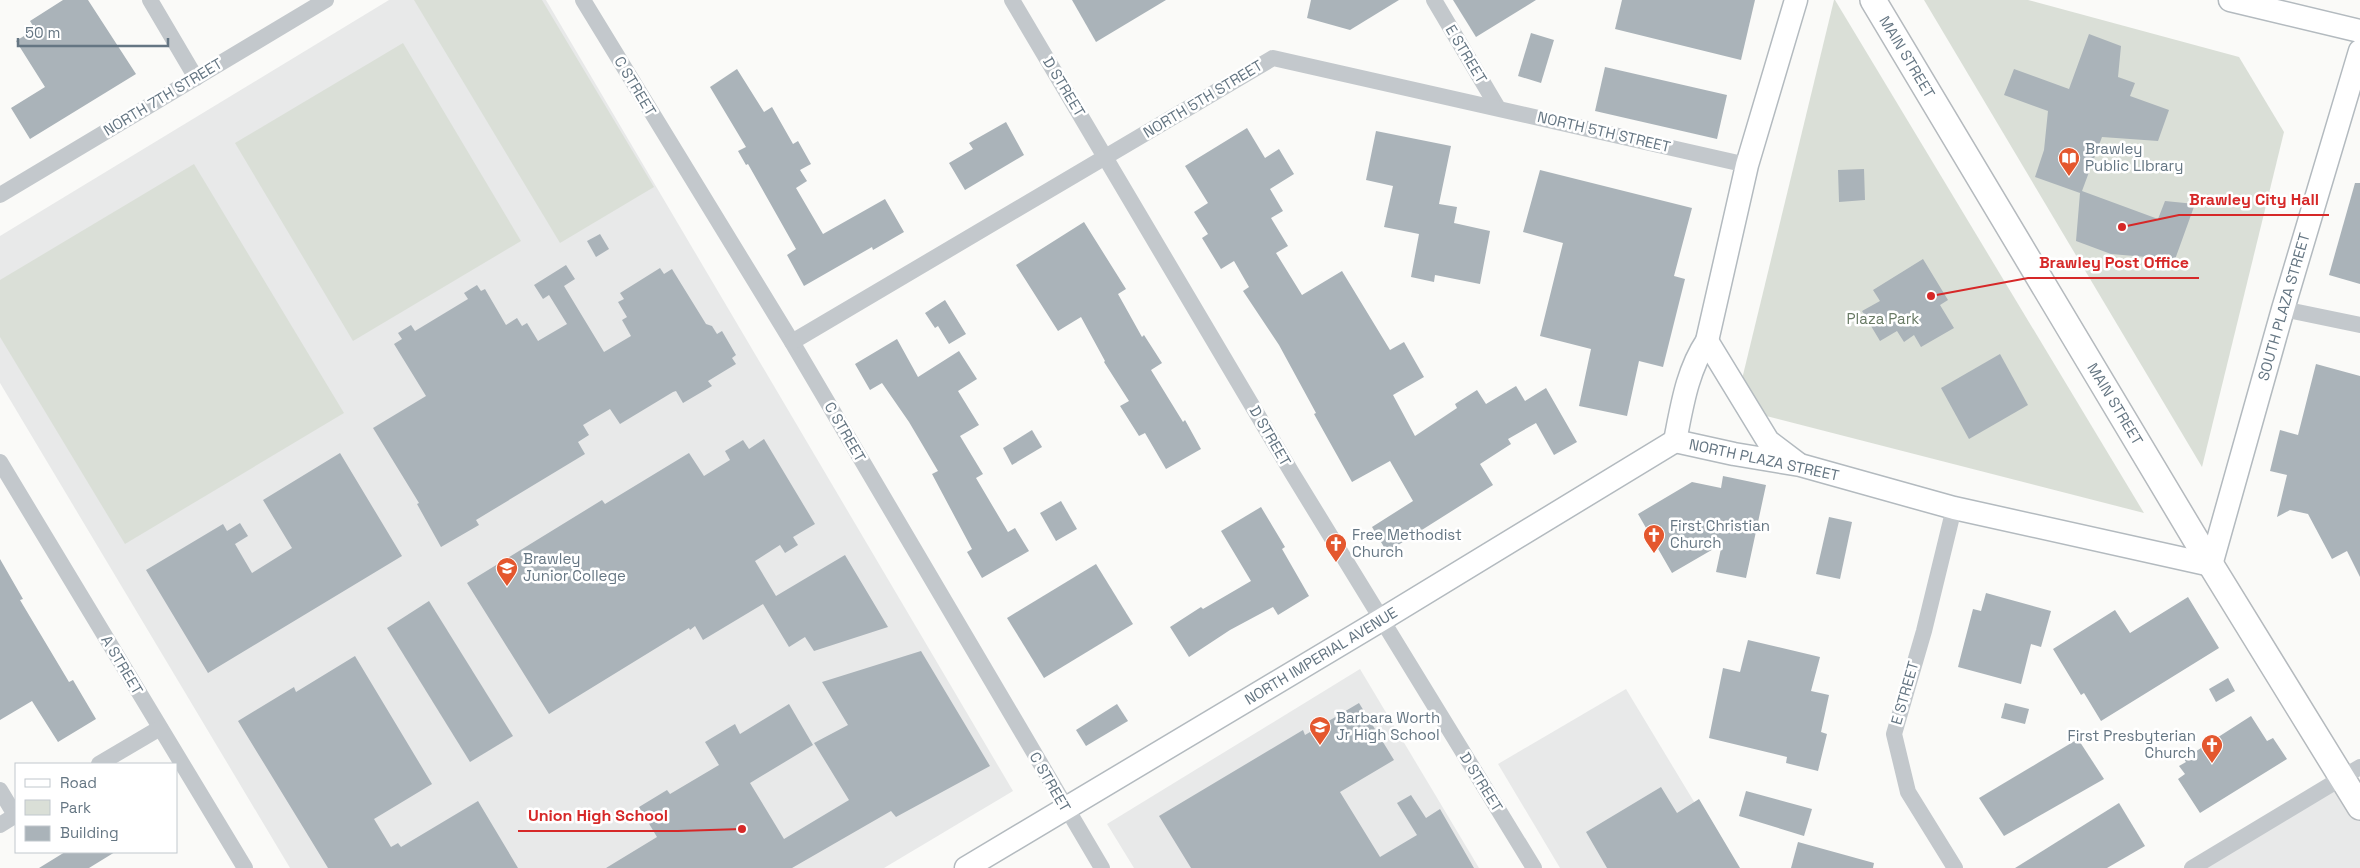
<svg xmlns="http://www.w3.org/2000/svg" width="2360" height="868" font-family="'Space Grotesk',sans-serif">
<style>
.built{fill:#e8e9e9}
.green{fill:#dadfd7}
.building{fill:#aab3b9}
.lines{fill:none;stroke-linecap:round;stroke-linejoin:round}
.secondary-casing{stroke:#b3babf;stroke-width:25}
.primary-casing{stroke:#b5babe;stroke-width:28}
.street{stroke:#c3c8cc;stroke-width:16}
.secondary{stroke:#fff;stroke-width:22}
.primary{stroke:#fff;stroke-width:25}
.labels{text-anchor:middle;stroke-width:5;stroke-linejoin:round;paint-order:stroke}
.street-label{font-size:15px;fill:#657683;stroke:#fff}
.poi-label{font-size:15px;fill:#657683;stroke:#fff;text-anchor:start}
.park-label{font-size:15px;fill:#687a64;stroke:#fff}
.leader{fill:none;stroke:#d62828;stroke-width:2}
.callout-dot{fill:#d62828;stroke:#fff;stroke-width:2}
.callout-label{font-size:16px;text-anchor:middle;font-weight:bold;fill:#d62828;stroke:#fff;stroke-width:5;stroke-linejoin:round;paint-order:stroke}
</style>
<rect width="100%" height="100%" fill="#fafaf8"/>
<g class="built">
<path d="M389 0H546L1013 791 884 868H290L0 383V236Z"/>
<path d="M1360 669 1479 868H1134L1107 824Z"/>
<path d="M1626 689 1734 868H1560L1498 764Z"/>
<path d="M2343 778 2360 807V868H2193Z"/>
</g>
<g class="green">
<path d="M414 0H542L654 187 560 243Z"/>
<path d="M1834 0H1835L2144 513 1735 408Z"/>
<path d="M1924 0H2028L2239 57 2284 132 2202 467Z"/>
<path d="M403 43 521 241 353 341 235 143Z"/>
<path d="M194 164 344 413 125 544 0 337V280Z"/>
</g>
<g class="building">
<path d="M63 0H88L136 74 30 139 11 108 45 87 16 41 35 29 30 21Z"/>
<path d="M1072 0H1166L1096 42Z"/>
<path d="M1311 0H1399L1350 30 1307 18Z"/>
<path d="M1453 0H1536L1476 37Z"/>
<path d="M1622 0H1755L1741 60 1615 29Z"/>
<path d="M1531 33 1554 40 1541 83 1518 76Z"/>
<path d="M2089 34 2121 46 2118 77 2135 83 2130 96 2169 110 2158 141 2102 137 2082 191 2158 219 2165 201 2195 204 2173 265 2146 263V257L2111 254 2076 241 2080 193 2035 177 2044 150 2048 111 2004 95 2014 69 2069 89Z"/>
<path d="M1605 67 1727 95 1717 139 1595 111Z"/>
<path d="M737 69 764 112 772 107 793 144 798 141 811 164 800 170 807 181 796 188 823 234 885 199 904 232 873 250 872 247 804 286 787 255 796 249 748 164 746 165 738 151 746 147 710 87Z"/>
<path d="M1006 122 1024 155 965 190 949 163 973 149 969 143Z"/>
<path d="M1247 128 1265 158 1279 149 1294 174 1270 189 1283 211 1271 218 1288 246 1276 253 1302 295 1342 271 1390 350 1404 342 1424 377 1393 395 1415 436 1457 408 1455 404 1477 390 1486 404 1516 386 1525 401 1546 388 1577 442 1554 455 1536 423 1508 439 1511 444 1480 464 1493 485 1387 552 1372 527 1413 501 1390 461 1352 482 1314 414 1316 413 1279 345 1243 291 1249 287 1234 261 1221 269 1202 238 1208 234 1194 212 1208 203 1185 166Z"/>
<path d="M1376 131 1451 146 1439 204 1457 207 1454 223 1490 231 1480 284 1435 275 1434 282 1411 277 1419 234 1384 227 1393 186 1366 180Z"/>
<path d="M1864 169 1865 200 1839 202 1838 170Z"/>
<path d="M1540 170 1692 208 1674 276 1685 279 1663 367 1639 361 1627 416 1579 406 1591 349 1540 336 1563 243 1523 232Z"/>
<path d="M2355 183H2360V284L2329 275Z"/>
<path d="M1084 222 1126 289 1118 294 1142 337 1144 335 1162 363 1151 370 1183 422 1185 420 1201 449 1166 469 1145 433 1139 436 1120 406 1129 401 1104 362 1105 361 1081 317 1058 331 1016 265Z"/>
<path d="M600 234 609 249 596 257 587 241Z"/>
<path d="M1923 259 1948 300 1940 305 1954 328 1921 347 1914 335 1904 342 1897 331 1880 341 1862 311 1880 301 1873 290Z"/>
<path d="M566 265 575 279 564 286 604 352 631 336 622 320 627 317 618 302 624 299 620 293 660 268 664 274 672 269 706 324 712 326 717 334 722 331 736 355 732 358 736 364 708 381 712 386 683 403 676 391 673 392 620 424 610 409 583 425 589 435 578 442 585 454 476 520 479 525 441 547 417 504 419 503 373 428 426 396 394 344 402 339 398 333 411 325 415 331 468 299 464 293 477 285 481 291 485 289 506 325 517 318 522 326 527 323 538 341 567 324 549 295 543 299 534 285Z"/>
<path d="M945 300 966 334 949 344 938 326 935 328 925 313Z"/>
<path d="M897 339 918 377 959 351 977 379 958 391 979 425 960 436 983 474 976 478 1008 532 1015 528 1029 551 982 578 967 552 972 549 932 474 938 471 909 422 882 383 870 390 855 364Z"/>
<path d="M2000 354 2028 405 1969 439 1941 388Z"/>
<path d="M2316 364 2360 376V577L2347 551 2332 559 2308 514 2290 510 2277 517 2287 475 2270 471 2280 430 2298 435Z"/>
<path d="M1032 430 1042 447 1012 465 1003 448Z"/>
<path d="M764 439 815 524 793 537 798 545 785 553 780 545 755 561 776 596 845 555 888 627 814 651 805 637 789 647 763 604 703 640 695 626 690 630 689 628 549 714 467 583 602 500 605 504 689 453 704 476 730 460 725 451 743 440 749 449Z"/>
<path d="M340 453 402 556 208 673 146 570 223 524 227 531 240 523 248 536 235 544 252 573 292 548 263 500Z"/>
<path d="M1723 476 1766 485 1746 578 1716 572 1722 544 1672 573 1638 514 1692 482 1721 488Z"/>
<path d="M1061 501 1077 529 1056 541 1040 513Z"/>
<path d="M1261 507 1285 547 1282 549 1309 596 1278 615 1273 607 1230 630 1189 657 1170 627 1201 607 1203 609 1251 581 1221 531Z"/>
<path d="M1829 517 1852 522 1840 579 1816 574Z"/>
<path d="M0 559 23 599 20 600 69 682 73 680 96 719 58 742 32 701 0 720Z"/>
<path d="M1096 564 1133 624 1044 678 1007 618Z"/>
<path d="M1986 593 2051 611 2041 647 2031 644 2021 684 1958 667 1973 609 1981 611Z"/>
<path d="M2188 597 2219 648 2101 721 2084 693 2081 695 2053 649 2115 610 2130 633Z"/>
<path d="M429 601 513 736 470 762 387 628Z"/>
<path d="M1748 640 1820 657 1811 691 1829 695 1821 732 1827 734 1818 771 1786 763 1787 757 1709 738 1723 668 1740 672Z"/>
<path d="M921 651 990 766 896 817 891 811 792 868H606L657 837 639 807 667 790 670 794 719 765 705 742 735 724 740 734 789 704 813 745 750 783 784 839 849 800 814 743 848 725 822 682Z"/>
<path d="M355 656 432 784 374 819 391 847 398 843 401 847 478 801 518 868H328L238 721 294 687 296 692Z"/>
<path d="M2228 678 2235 691 2216 702 2209 689Z"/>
<path d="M1359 703 1394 760 1340 792 1380 857 1417 835 1397 803 1411 795 1426 818 1440 809 1474 868H1191L1159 816 1303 730 1305 735Z"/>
<path d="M2005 703 2029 709 2025 724 2001 718Z"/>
<path d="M1117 704 1128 721 1086 746 1076 730Z"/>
<path d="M2251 716 2267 741 2273 738 2287 759 2200 813 2178 779 2185 774 2179 766 2186 762 2184 759Z"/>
<path d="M2078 739 2104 779 2004 836 1979 798Z"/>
<path d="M1661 787 1677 813 1699 799 1740 868H1607L1586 832Z"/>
<path d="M1746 791 1812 809 1804 836 1739 816Z"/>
<path d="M2119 803 2145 846 2107 868H2015Z"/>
<path d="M1798 842 1874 863 1873 868H1791Z"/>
<path d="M65 852H115L89 868H39Z"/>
</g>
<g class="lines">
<g class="secondary-casing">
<g id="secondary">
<path d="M2230 0 2360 31"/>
<path d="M1707 341 1768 441 1797 463"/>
<path d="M1675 441 1734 454 1800 465 1954 508 2211 565 2283 309 2360 51"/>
<path d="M1675 441C1682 406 1687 371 1707 341L1747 165 1796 0"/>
<path d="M966 868 1381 620 1675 441"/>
</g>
</g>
<g class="primary-casing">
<path id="primary" d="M1873 0 2211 565 2360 807"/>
</g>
<g class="street">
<path d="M150 0 196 78"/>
<path d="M583 0 792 342 1102 868"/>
<path d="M1012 0 1292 473 1534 868"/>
<path d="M1434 0 1498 108"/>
<path d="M0 195 326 0"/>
<path d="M2283 309 2360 325"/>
<path d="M792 342 1273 58 1747 165"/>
<path d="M0 462 245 868"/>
<path d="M1954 508 1924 631 1894 734 1908 792 1955 868"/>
<path d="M99 764 160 728"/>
<path d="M0 790 15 815"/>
<path d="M0 825 16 815"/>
<path d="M2192 868 2360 767"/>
</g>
<use href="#secondary" class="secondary"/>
<use href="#primary" class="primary"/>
</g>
<defs>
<g id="library-pin" transform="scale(1.125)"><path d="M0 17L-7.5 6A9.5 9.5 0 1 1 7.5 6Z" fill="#e4572e" stroke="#fff"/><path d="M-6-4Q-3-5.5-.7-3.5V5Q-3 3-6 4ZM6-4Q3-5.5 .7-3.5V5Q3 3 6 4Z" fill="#fff"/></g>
<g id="church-pin" transform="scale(1.125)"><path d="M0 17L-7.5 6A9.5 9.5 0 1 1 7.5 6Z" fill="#e4572e" stroke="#fff"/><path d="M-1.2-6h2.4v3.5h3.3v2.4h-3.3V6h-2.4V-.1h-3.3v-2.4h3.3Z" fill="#fff"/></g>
<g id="school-pin" transform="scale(1.125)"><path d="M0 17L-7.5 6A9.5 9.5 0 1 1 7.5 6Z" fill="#e4572e" stroke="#fff"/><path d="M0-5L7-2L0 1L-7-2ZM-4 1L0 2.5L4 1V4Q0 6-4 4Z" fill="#fff"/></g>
</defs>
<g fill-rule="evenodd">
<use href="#library-pin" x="2069" y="158"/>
<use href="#church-pin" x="1654" y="535"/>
<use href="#church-pin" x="1336" y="544"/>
<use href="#school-pin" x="507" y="568"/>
<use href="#school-pin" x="1320" y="727"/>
<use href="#church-pin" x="2212" y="745"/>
</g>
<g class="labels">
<g class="street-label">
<text transform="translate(1466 54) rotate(59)" y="5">E STREET</text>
<text transform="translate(1907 57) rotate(59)" y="5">MAIN STREET</text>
<text transform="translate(635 86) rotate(59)" y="5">C STREET</text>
<text transform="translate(1064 87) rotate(59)" y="5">D STREET</text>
<text transform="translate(163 97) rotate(-31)" y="5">NORTH 7TH STREET</text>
<text transform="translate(1203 99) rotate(-31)" y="5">NORTH 5TH STREET</text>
<text transform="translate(1604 132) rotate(13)" y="5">NORTH 5TH STREET</text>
<text transform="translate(2284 307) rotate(-74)" y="5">SOUTH PLAZA STREET</text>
<text transform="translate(2115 404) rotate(59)" y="5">MAIN STREET</text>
<text transform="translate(845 432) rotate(60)" y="5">C STREET</text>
<text transform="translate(1270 436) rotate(60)" y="5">D STREET</text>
<text transform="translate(1764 460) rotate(12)" y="5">NORTH PLAZA STREET</text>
<text transform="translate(1321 656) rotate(-31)" y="5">NORTH IMPERIAL AVENUE</text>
<text transform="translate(122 665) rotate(59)" y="5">A STREET</text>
<text transform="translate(1905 693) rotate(-74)" y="5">E STREET</text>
<text transform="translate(1050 782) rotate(60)" y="5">C STREET</text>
<text transform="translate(1481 782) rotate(58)" y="5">D STREET</text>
</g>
<g class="poi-label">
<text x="2085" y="154">Brawley<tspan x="2085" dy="17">Public LIbrary</tspan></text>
<text x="1670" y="531">First Christian<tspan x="1670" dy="17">Church</tspan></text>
<text x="1352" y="540">Free Methodist<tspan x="1352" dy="17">Church</tspan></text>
<text x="523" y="564">Brawley<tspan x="523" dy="17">Junior College</tspan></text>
<text x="1336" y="723">Barbara Worth<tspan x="1336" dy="17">Jr High School</tspan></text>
<text x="2196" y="741" text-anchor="end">First Presbyterian<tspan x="2196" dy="17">Church</tspan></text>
</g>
<g class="park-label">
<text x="1883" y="324">Plaza Park</text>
</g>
</g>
<path class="leader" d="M2122 227L2179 215H2329M1931 296L2028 278H2199M742 829L678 831H518"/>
<g class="callout-dot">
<circle cx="2122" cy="227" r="5"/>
<circle cx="1931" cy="296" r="5"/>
<circle cx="742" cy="829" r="5"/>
</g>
<g class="callout-label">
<text x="2254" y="205">Brawley City Hall</text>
<text x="2114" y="268">Brawley Post Office</text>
<text x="598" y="821">Union High School</text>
</g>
<rect x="15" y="763" width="162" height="90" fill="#ffffff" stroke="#c1c8cd"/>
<rect x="25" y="779" width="25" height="8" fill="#ffffff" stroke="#c1c8cd"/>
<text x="60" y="788" font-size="15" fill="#657683">Road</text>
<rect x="25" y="800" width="25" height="15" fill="#dadfd7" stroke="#c1c8cd"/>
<text x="60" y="813" font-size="15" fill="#657683">Park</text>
<rect x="25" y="826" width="25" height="15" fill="#aab3b9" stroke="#c1c8cd"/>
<text x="60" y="838" font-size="15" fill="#657683">Building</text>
<path d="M18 38v8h150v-8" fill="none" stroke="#657683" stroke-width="2.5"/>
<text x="25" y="38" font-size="15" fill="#657683" stroke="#ffffff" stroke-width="4" paint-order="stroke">50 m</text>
</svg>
